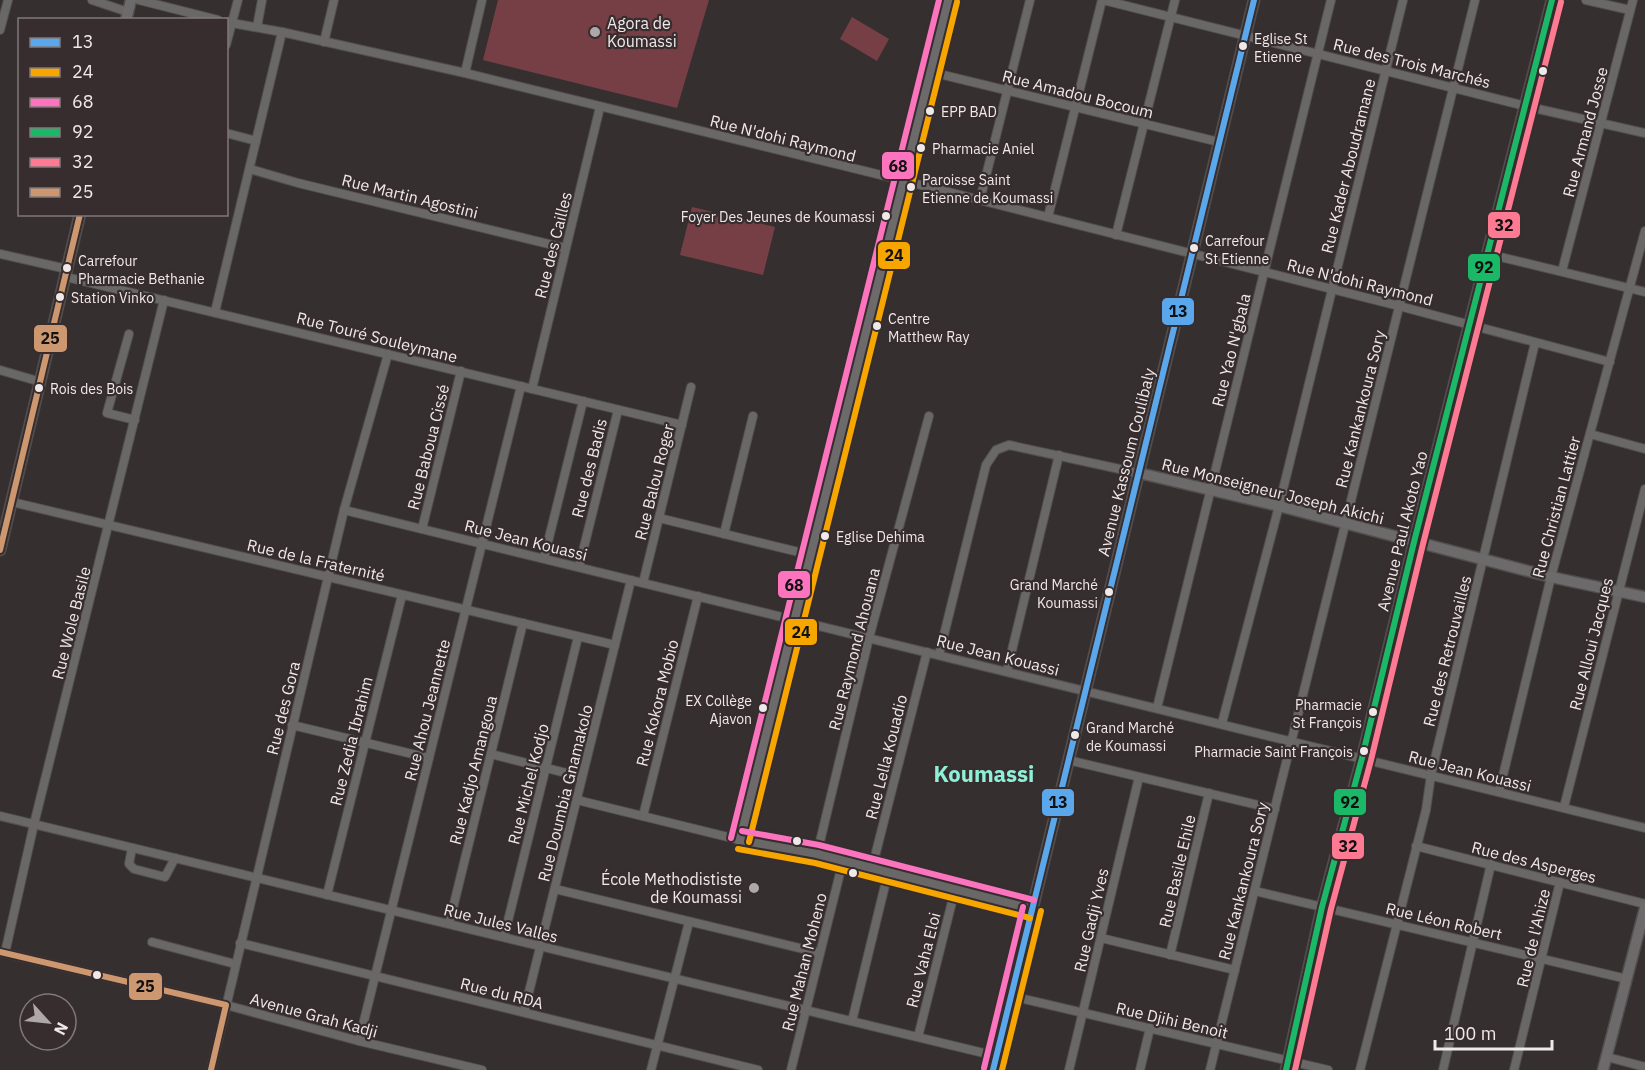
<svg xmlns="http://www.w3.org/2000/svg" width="1645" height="1070" font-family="'IBM Plex Sans',sans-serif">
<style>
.green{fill:#763f46}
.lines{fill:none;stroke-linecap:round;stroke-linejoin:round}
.street-casing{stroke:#524e4e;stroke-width:10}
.secondary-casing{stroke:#524e4e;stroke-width:13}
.street{stroke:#6a6767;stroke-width:8}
.secondary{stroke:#6c6a6a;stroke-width:10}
.bus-1-casing{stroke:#372d2e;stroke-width:10}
.bus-2-casing{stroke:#372d2e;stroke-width:10}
.bus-3-casing{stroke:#372d2e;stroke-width:10}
.bus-4-casing{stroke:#372d2e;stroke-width:10}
.bus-5-casing{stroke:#372d2e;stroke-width:10}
.bus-6-casing{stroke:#372d2e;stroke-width:10}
.bus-1{stroke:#5aa8eb;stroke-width:6}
.bus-2{stroke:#f7a600;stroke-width:6}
.bus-3{stroke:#fc73be;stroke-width:6}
.bus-4{stroke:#1ab867;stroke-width:6}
.bus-5{stroke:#fe7a93;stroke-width:6}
.bus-6{stroke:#cd976f;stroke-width:6}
.poi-dot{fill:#aea8a8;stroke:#372d2e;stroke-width:2}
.bus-dot{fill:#efe9e9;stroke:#372d2e;stroke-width:2}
.labels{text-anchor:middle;stroke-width:4.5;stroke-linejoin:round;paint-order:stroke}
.bus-label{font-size:14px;fill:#efe9e9;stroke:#372d2e;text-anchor:start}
.poi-label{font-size:16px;fill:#efe9e9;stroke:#372d2e;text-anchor:start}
.street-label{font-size:16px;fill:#efe9e9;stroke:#372d2e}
.district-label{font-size:22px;font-weight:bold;fill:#8df0d7;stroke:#372d2e}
.line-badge{stroke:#372d2e;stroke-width:2}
.pale-badge-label{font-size:16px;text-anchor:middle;font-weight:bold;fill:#111}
</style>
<rect width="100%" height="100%" fill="#352f30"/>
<g class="green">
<path d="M498 0H709L677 108 483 60Z"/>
<path d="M852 17 889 39 877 61 840 39Z"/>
<path d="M692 207 775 227 763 275 680 255Z"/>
</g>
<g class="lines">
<g class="street-casing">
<g id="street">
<path d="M92 0 128 12"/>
<path d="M139 0 218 20"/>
<path d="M1103 0 1525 106 1645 133"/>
<path d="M1586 0 1630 10"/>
<path d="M226 22 282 32 465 73 885 176 1399 306 1610 362"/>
<path d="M257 27 262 0"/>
<path d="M0 30 8 0"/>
<path d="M324 42 334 0"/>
<path d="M226 45 238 0"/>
<path d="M931 72 1219 142"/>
<path d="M465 73 482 0"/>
<path d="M226 133 256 141"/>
<path d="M250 169 298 183 565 248"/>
<path d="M980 200 1030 0"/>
<path d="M1048 217 1102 0"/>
<path d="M1116 235 1175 0"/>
<path d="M0 254 67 269"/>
<path d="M1488 254 1645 292"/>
<path d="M1562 271 1633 0"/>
<path d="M66 277 682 425"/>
<path d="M215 312 282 32"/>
<path d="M129 334 107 413 135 420"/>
<path d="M0 370 41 382"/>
<path d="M532 389 600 107"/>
<path d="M1590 434 1645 449"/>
<path d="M12 502 615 645"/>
<path d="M344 510 1645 828"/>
<path d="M659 518 811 555"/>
<path d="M422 529 461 371"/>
<path d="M724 534 753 416"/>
<path d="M544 558 583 401"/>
<path d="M579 567 618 410"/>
<path d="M643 583 691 387"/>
<path d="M939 655 986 465 996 450 1009 445 1138 473"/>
<path d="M1007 671 1059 455"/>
<path d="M1157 708 1331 0"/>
<path d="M1222 723 1279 506 1403 0"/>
<path d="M292 725 429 758"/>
<path d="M491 754 582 777"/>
<path d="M1068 760 1275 809"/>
<path d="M1499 792 1551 577 1645 231"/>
<path d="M577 800 740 840 817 854 1032 909"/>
<path d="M1564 807 1645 489"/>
<path d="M0 816 996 1056"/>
<path d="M643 816 698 596"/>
<path d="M1416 846 1645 904"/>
<path d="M132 848 129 864 134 869 165 877 175 858"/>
<path d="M817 854 869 638 929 416"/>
<path d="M872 868 927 652"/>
<path d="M555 889 820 953"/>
<path d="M1255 891 1627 979"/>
<path d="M327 895 402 595"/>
<path d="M449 924 523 623"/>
<path d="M504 937 578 637"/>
<path d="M1101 938 1235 970"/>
<path d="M152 942 235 964"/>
<path d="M240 943 758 1070"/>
<path d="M0 952 226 1005 359 1041 482 1070"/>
<path d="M5 953 34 824 164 300"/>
<path d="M1170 955 1209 793"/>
<path d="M1011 996 1328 1070"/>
<path d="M524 1012 631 580"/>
<path d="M852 1021 888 873"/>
<path d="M918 1037 955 890"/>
<path d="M359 1041 521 386"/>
<path d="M1607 1057 1645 1067"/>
<path d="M211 1070 344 510 388 354"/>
<path d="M651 1070 689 922"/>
<path d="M791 1070 843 861"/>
<path d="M1069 1070 1139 777"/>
<path d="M1140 1070 1150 1028"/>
<path d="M1210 1070 1475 0"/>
<path d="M1360 1070 1426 810 1431 775 1535 343"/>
<path d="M1443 1070 1491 864"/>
<path d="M1514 1070 1560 882"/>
</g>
</g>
<g class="secondary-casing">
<g id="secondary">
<path d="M126 20 131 0"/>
<path d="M1139 473 1279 506 1551 577 1645 597"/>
<path d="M0 550 80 214"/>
<path d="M740 840 948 0"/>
<path d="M993 1070 1254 0"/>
<path d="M1286 1070 1322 907 1362 758 1414 542 1552 0"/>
<path d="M1603 1070 1645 908"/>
</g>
</g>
<use href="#street" class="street"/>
<use href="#secondary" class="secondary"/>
<g class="bus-1-casing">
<path id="bus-1" d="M993 1070 1254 0"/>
</g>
<g class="bus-2-casing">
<g id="bus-2">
<path d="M749 842 957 2"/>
<path d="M738 849 815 863 1030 918"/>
<path d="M1002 1070 1041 911"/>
</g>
</g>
<g class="bus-3-casing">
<g id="bus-3">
<path d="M742 831 819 845 1034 900"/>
<path d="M731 838 939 0"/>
<path d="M984 1068 1023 907"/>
</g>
</g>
<g class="bus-4-casing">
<path id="bus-4" d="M1286 1070 1322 907 1362 758 1414 542 1552 0"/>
</g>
<g class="bus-5-casing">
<path id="bus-5" d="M1295 1070 1331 909 1371 760 1423 544 1561 2"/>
</g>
<g class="bus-6-casing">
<g id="bus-6">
<path d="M0 550 80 214"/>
<path d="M0 952 226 1005 211 1070"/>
</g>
</g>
<use href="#bus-1" class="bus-1"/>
<use href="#bus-2" class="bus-2"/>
<use href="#bus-3" class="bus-3"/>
<use href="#bus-4" class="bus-4"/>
<use href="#bus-5" class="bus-5"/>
<use href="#bus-6" class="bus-6"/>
</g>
<g class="poi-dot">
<circle cx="595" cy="32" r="6"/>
<circle cx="754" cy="888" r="6"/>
</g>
<g class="bus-dot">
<circle cx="1243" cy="46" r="5"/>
<circle cx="1543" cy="71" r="5"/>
<circle cx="930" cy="111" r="5"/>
<circle cx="921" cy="148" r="5"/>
<circle cx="911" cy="187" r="5"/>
<circle cx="886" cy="216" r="5"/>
<circle cx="1194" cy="248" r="5"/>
<circle cx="67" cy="268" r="5"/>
<circle cx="60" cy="297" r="5"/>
<circle cx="877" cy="326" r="5"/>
<circle cx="39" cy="388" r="5"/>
<circle cx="825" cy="536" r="5"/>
<circle cx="1109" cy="592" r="5"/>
<circle cx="763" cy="708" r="5"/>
<circle cx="1373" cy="712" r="5"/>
<circle cx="1075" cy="735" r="5"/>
<circle cx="1364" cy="751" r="5"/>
<circle cx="797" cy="841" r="5"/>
<circle cx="853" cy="873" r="5"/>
<circle cx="97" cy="975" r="5"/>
</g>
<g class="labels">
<g class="bus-label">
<text x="1254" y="44">Eglise St<tspan x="1254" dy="18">Etienne</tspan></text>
<text x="941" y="117">EPP BAD</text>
<text x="932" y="154">Pharmacie Aniel</text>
<text x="922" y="185">Paroisse Saint<tspan x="922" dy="18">Etienne de Koumassi</tspan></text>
<text x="875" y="222" text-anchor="end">Foyer Des Jeunes de Koumassi</text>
<text x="1205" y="246">Carrefour<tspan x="1205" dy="18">St Etienne</tspan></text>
<text x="78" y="266">Carrefour<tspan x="78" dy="18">Pharmacie Bethanie</tspan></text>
<text x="71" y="303">Station Vinko</text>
<text x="888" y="324">Centre<tspan x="888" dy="18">Matthew Ray</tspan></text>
<text x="50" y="394">Rois des Bois</text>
<text x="836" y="542">Eglise Dehima</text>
<text x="1098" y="590" text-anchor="end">Grand Marché<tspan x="1098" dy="18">Koumassi</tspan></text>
<text x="752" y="706" text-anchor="end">EX Collège<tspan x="752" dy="18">Ajavon</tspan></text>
<text x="1362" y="710" text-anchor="end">Pharmacie<tspan x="1362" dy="18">St François</tspan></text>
<text x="1086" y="733">Grand Marché<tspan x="1086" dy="18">de Koumassi</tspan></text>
<text x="1353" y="757" text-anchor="end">Pharmacie Saint François</text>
</g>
<g class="poi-label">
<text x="607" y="29">Agora de<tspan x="607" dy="18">Koumassi</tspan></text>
<text x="742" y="885" text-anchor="end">École Methodististe<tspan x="742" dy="18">de Koumassi</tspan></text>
</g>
<g class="street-label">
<text transform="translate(1412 63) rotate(14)" y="6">Rue des Trois Marchés</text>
<text transform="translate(1078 94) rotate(14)" y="6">Rue Amadou Bocoum</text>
<text transform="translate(1585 132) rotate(-75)" y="6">Rue Armand Josse</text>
<text transform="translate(783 138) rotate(14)" y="6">Rue N'dohi Raymond</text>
<text transform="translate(1348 166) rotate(-76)" y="6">Rue Kader Aboudramane</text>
<text transform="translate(410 196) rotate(14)" y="6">Rue Martin Agostini</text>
<text transform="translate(553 245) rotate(-76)" y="6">Rue des Cailles</text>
<text transform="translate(1360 282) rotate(14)" y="6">Rue N'dohi Raymond</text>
<text transform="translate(377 337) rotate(14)" y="6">Rue Touré Souleymane</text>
<text transform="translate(1231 350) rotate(-76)" y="6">Rue Yao N'gbala</text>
<text transform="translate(1360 409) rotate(-76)" y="6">Rue Kankankoura Sory</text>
<text transform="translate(428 447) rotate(-76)" y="6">Rue Baboua Cissé</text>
<text transform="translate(1126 462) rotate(-76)" y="6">Avenue Kassoum Coulibaly</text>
<text transform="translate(589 468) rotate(-76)" y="6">Rue des Badis</text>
<text transform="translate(654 482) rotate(-76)" y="6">Rue Balou Roger</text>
<text transform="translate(1273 491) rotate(14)" y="6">Rue Monseigneur Joseph Akichi</text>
<text transform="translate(1556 507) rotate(-75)" y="6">Rue Christian Lattier</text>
<text transform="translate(1402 531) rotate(-76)" y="6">Avenue Paul Akoto Yao</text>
<text transform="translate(526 540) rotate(14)" y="6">Rue Jean Kouassi</text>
<text transform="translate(316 560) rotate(13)" y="6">Rue de la Fraternité</text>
<text transform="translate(71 623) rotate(-76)" y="6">Rue Wole Basile</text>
<text transform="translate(1591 644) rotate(-76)" y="6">Rue Alloui Jacques</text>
<text transform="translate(854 649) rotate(-76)" y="6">Rue Raymond Ahouana</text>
<text transform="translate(1447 651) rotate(-76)" y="6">Rue des Retrouvailles</text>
<text transform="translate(998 655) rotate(14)" y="6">Rue Jean Kouassi</text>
<text transform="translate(657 703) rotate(-76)" y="6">Rue Kokora Mobio</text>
<text transform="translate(283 708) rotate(-76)" y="6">Rue des Gora</text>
<text transform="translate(427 710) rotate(-76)" y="6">Rue Ahou Jeannette</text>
<text transform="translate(351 741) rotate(-76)" y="6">Rue Zedia Ibrahim</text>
<text transform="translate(886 757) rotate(-76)" y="6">Rue Lella Kouadio</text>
<text transform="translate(473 770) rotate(-76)" y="6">Rue Kadjo Amangoua</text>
<text transform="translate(1470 771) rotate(14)" y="6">Rue Jean Kouassi</text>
<text transform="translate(528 784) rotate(-76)" y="6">Rue Michel Kodjo</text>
<text transform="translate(565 793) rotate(-76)" y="6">Rue Doumbia Gnamakolo</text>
<text transform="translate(1534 862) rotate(14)" y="6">Rue des Asperges</text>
<text transform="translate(1177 871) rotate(-77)" y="6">Rue Basile Ehile</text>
<text transform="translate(1243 881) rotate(-76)" y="6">Rue Kankankoura Sory</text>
<text transform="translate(1091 920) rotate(-77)" y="6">Rue Gadji Yves</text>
<text transform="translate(1444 921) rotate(13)" y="6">Rue Léon Robert</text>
<text transform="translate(501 923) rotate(14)" y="6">Rue Jules Valles</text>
<text transform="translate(1533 938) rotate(-77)" y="6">Rue de l'Ahize</text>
<text transform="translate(923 960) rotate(-76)" y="6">Rue Vaha Eloi</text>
<text transform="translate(804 962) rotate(-76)" y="6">Rue Mahan Moheno</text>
<text transform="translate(502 993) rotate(14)" y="6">Rue du RDA</text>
<text transform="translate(314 1015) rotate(15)" y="6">Avenue Grah Kadji</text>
<text transform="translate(1172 1020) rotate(13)" y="6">Rue Djihi Benoit</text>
</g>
<g class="district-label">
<text x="984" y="782">Koumassi</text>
</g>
</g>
<g class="line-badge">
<rect x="881" y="151" width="34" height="29" rx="6" fill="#fc73be"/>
<rect x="1487" y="211" width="34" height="28" rx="6" fill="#fe7a93"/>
<rect x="877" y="241" width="34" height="29" rx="6" fill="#f7a600"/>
<rect x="1467" y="253" width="34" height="29" rx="6" fill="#1ab867"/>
<rect x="1161" y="297" width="34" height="29" rx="6" fill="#5aa8eb"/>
<rect x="33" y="324" width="35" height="29" rx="6" fill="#cd976f"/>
<rect x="777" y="570" width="34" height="29" rx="6" fill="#fc73be"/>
<rect x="784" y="618" width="34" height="28" rx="6" fill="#f7a600"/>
<rect x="1333" y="788" width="34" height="28" rx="6" fill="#1ab867"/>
<rect x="1041" y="788" width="34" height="29" rx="6" fill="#5aa8eb"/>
<rect x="1331" y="832" width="34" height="28" rx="6" fill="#fe7a93"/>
<rect x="128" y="972" width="35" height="29" rx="6" fill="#cd976f"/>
</g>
<g class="pale-badge-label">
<text x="898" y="172">68</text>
<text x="1504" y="231">32</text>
<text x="894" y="261">24</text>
<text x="1484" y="273">92</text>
<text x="1178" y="317">13</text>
<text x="50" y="344">25</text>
<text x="794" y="591">68</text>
<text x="801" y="638">24</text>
<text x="1350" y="808">92</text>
<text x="1058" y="808">13</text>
<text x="1348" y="852">32</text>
<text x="145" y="992">25</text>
</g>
<rect x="18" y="18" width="210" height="198" fill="#372d2e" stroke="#817879" stroke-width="1.5"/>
<rect x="30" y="38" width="30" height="9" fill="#5aa8eb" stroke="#817879" stroke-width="1.5"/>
<text x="72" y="48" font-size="18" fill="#efe9e9">13</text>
<rect x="30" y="68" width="30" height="9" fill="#f7a600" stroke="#817879" stroke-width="1.5"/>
<text x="72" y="78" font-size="18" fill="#efe9e9">24</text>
<rect x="30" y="98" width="30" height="9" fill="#fc73be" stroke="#817879" stroke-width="1.5"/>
<text x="72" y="108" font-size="18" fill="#efe9e9">68</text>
<rect x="30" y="128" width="30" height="9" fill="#1ab867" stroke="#817879" stroke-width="1.5"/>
<text x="72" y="138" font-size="18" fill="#efe9e9">92</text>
<rect x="30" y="158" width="30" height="9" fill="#fe7a93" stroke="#817879" stroke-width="1.5"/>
<text x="72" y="168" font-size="18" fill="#efe9e9">32</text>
<rect x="30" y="188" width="30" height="9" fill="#cd976f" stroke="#817879" stroke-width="1.5"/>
<text x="72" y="198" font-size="18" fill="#efe9e9">25</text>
<g transform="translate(48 1022) rotate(117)"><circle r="28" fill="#372d2e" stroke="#817879" stroke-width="1.5"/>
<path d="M0-4.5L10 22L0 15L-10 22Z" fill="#aea8a8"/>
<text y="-9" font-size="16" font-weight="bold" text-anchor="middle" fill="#efe9e9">N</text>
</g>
<path d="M1435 1040v9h117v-9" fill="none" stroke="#efe9e9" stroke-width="3"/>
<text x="1444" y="1040" font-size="18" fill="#efe9e9" stroke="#372d2e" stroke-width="4.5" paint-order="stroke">100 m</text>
</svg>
